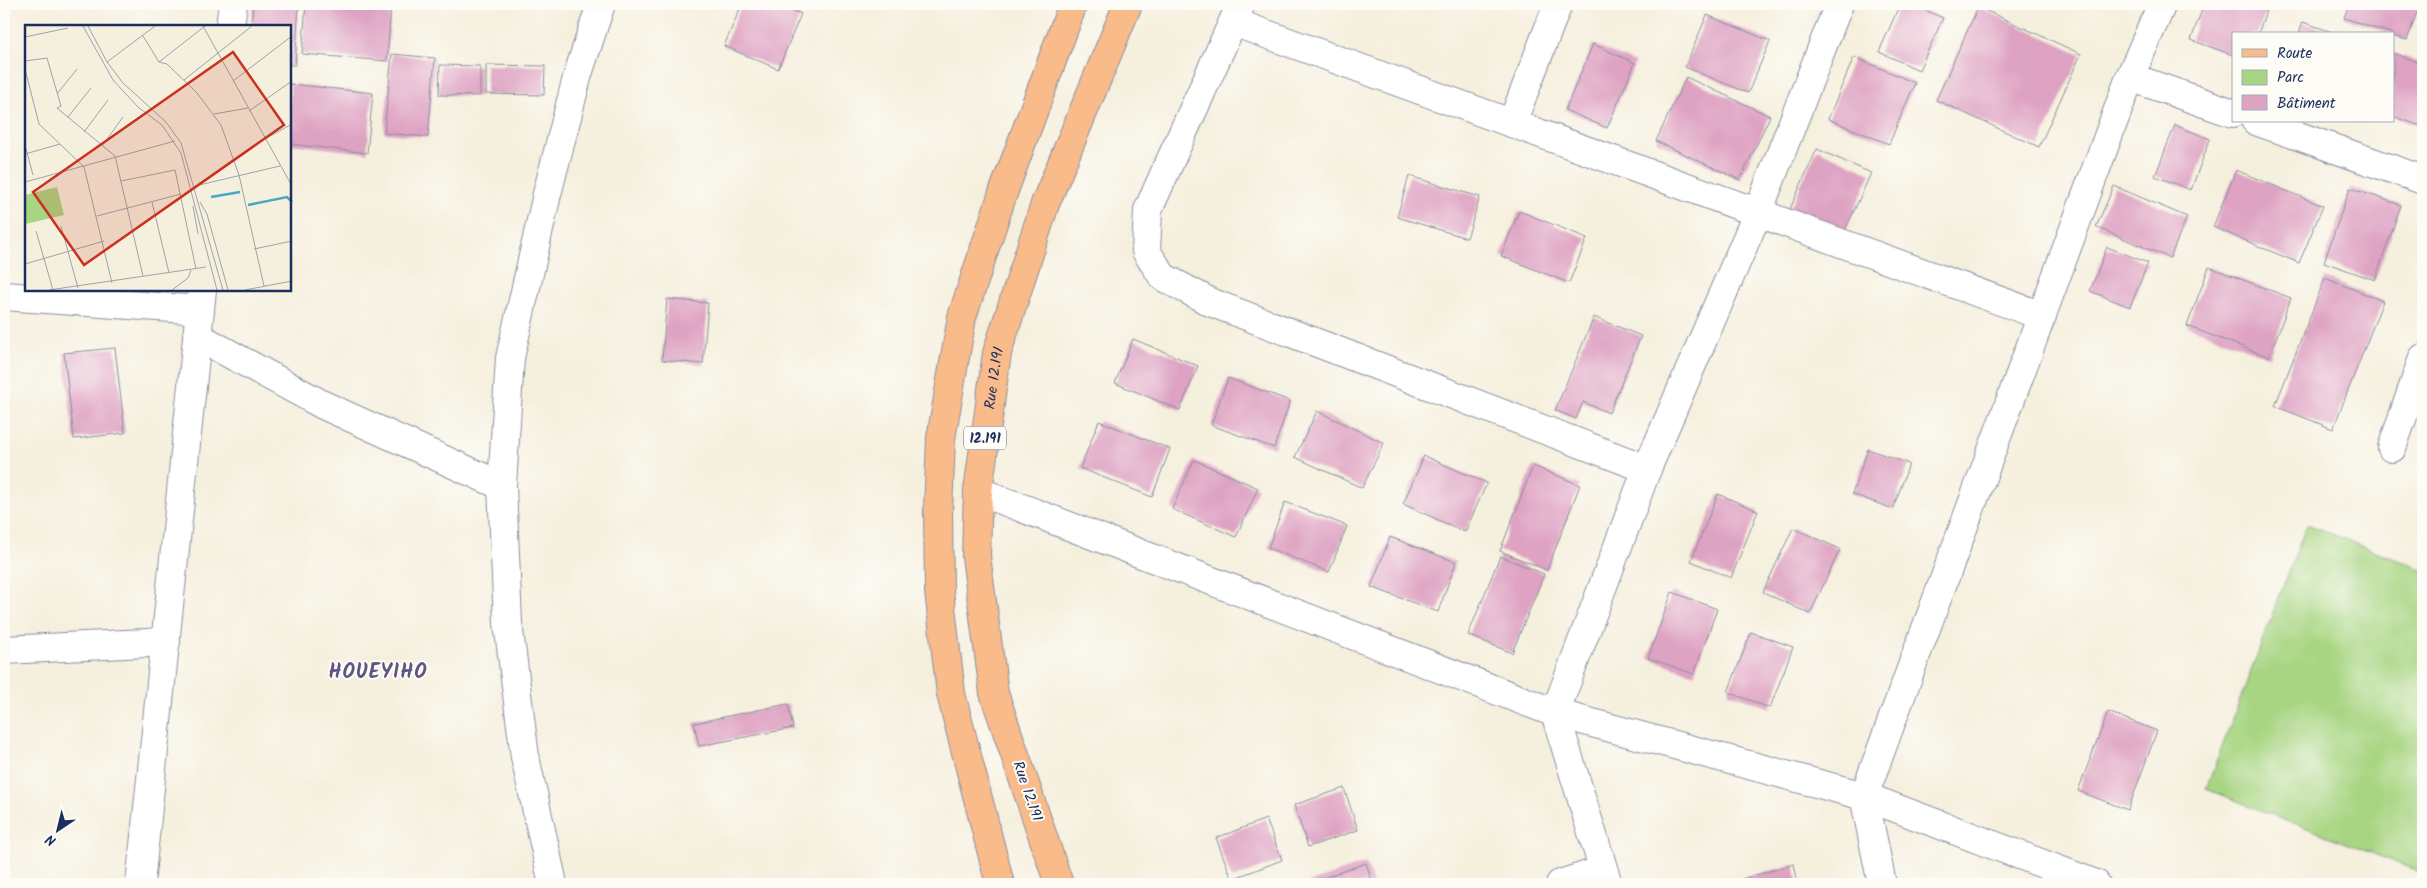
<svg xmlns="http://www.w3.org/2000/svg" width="2427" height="888" font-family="Kalam,sans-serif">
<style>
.green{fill:#a8d582;stroke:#628270}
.building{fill:#dea2c2}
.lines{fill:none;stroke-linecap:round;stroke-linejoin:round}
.minor-casing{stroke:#888f9e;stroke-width:30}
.major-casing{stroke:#888f9e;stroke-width:30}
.minor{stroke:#fff;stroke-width:28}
.major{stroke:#fabb8b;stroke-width:28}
.labels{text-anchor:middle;stroke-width:4;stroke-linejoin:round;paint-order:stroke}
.shield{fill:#fdfcf7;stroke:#5f6c8c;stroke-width:1}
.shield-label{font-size:14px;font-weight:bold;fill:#1b2f5e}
.street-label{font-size:15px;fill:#1b2f5e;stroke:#fdfcf7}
.district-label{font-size:20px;font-weight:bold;letter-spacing:1px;fill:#5f5781;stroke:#fdfcf7}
.inset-river{fill:none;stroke:#45a9c5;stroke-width:2.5}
.inset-road{fill:none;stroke:#9ea2aa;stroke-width:1}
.view{fill:#c8321e;fill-opacity:0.15;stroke:#c8321e;stroke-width:2.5}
.inset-edge{fill:none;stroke:#1b2f5e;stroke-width:2.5}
</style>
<rect width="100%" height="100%" fill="#fdfcf7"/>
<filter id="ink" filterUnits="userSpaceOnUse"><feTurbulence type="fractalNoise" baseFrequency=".02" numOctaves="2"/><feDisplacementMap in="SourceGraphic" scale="10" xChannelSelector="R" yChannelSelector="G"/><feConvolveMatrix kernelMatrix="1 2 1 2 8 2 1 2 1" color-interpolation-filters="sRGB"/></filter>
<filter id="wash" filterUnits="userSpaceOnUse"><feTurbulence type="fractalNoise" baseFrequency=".0096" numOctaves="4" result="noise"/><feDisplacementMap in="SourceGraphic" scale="20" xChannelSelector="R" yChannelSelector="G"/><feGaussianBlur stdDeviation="1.12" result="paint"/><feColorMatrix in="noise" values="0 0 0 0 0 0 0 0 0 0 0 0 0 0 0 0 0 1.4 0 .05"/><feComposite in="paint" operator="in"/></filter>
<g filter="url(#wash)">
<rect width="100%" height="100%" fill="#f5efdd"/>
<path class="green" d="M2307 524 2423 570V873L2206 789Z"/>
<g id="blocks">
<g class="building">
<path d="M253 4H299L295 65H290V26H251Z"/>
<path d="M306 4H391L387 61 302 54Z"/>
<path d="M742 4H777L801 14 778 69 724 46Z"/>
<path d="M1900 4H1911L1943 18 1919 70 1879 52Z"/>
<path d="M2204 4H2247L2266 11 2258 34H2233V55L2191 40Z"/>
<path d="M2349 4H2420L2407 40 2393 36V34L2344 18Z"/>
<path d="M1978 7 2081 54 2039 147 1936 100Z"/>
<path d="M1707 15 1770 41 1748 93 1685 67Z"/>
<path d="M2303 22 2335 33V34H2299Z"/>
<path d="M1593 44 1635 63 1607 128 1565 110Z"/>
<path d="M2393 53 2423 64V127L2393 116Z"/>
<path d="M392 54 435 58 428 137 384 133Z"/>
<path d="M1854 57 1915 83 1889 144 1828 119Z"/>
<path d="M440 65 480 66V96L439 95Z"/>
<path d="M486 65 545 66 544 95 486 94Z"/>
<path d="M1686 77 1770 116 1740 180 1656 141Z"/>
<path d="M290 84 373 93 367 153 290 144Z"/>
<path d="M2175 125 2210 139 2191 190 2155 176Z"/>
<path d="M1817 149 1871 173 1844 233 1790 209Z"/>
<path d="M2236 170 2323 206 2299 263 2213 227Z"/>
<path d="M1409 176 1480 197 1467 238 1397 217Z"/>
<path d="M2114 186 2187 217 2170 258 2096 227Z"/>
<path d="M2350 188 2401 205 2375 280 2324 262Z"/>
<path d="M1519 211 1587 238 1569 283 1501 256Z"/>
<path d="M2107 247 2148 263 2130 307 2090 291Z"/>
<path d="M2209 267 2291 298 2269 357 2187 326Z"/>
<path d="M2325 278 2383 301 2333 429 2275 406Z"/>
<path d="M667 299 708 303 703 364 662 360Z"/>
<path d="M1594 317 1641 336 1609 413 1583 402 1576 419 1555 410Z"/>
<path d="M1133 339 1198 366 1180 410 1115 383Z"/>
<path d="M115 348 125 433 74 439 64 353Z"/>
<path d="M1228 378 1290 401 1274 448 1211 425Z"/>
<path d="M1317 411 1384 443 1362 488 1295 457Z"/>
<path d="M1099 421 1170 449 1152 497 1080 468Z"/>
<path d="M1868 449 1909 464 1893 509 1852 494Z"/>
<path d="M1424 456 1487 483 1465 532 1403 504Z"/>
<path d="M1194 460 1258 488 1236 537 1172 509Z"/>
<path d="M1533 466 1580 485 1547 570 1500 551Z"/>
<path d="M1718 494 1758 511 1731 578 1691 561Z"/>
<path d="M1285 502 1347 526 1329 572 1268 548Z"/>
<path d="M1793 528 1840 549 1810 614 1763 592Z"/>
<path d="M1390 537 1456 562 1438 612 1371 587Z"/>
<path d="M1500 556 1544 574 1512 653 1468 635Z"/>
<path d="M1672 592 1717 609 1694 674 1648 658Z"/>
<path d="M1751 632 1793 647 1770 708 1728 692Z"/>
<path d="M788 704 793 728 699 746 694 723Z"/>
<path d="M2108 712 2157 731 2128 810 2078 791Z"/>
<path d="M1344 788 1358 830 1308 847 1294 805Z"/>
<path d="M1266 819 1282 860 1232 879 1216 838Z"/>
<path d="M1366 863 1373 884H1305Z"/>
<path d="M1794 864 1798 884H1724Z"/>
</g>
</g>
</g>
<g filter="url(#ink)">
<use href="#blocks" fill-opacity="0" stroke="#888f9e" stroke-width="1"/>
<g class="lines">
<g class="minor-casing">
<g id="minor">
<path d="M1241 4 1148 210 1146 251 1163 277 1210 302 1647 469"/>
<path d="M1233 22 2042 316"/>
<path d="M230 26 233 4"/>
<path d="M2130 77 2233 113"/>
<path d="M2256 121 2423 180"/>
<path d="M1512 123 1558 4"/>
<path d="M4 296 200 310"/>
<path d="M197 336 323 405 502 486"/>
<path d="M2392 448 2423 358"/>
<path d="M978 491 1555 713 1864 796 2096 884"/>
<path d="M4 650 166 642"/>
<path d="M140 884 202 290"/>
<path d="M553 884 525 757 508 623 502 486 510 358 547 194 578 74 601 4"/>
<path d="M1560 884 1603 870"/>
<path d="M1608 884 1555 713 1647 469 1758 212 1839 4"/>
<path d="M1882 884 1864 796 2130 77 2162 4"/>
</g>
</g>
<g class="major-casing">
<g id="major">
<path d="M1000 884 951 694 939 591 938 511 941 438 962 317 1002 196 1073 4"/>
<path id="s1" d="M1059 884 994 693 976 556 978 491 997 353 1045 204 1128 4"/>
</g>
</g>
<use href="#minor" class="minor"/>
<use href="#major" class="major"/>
</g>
</g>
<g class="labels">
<rect class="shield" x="964" y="426.5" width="42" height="23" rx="4"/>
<g class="shield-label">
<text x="985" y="443">12.191</text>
</g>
<g class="street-label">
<text dy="5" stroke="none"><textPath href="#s1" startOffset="519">Rue 12.191</textPath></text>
<text transform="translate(1028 791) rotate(71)" y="5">Rue 12.191</text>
</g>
<g class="district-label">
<text x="378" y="678">HOUEYIHO</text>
</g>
</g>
<g transform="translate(25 25)">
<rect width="266" height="266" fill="#f5efdd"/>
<path d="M32 162 39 190 0 199V170Z" fill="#a8d582"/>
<path class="inset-river" d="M186 172 215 167M223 180 262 172 267 177"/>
<path class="inset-road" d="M58 1 88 55 113 82 137 100 156 128 192 265M63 1 82 37 98 58 141 97 156 118 198 265M178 1 267 161M118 11 134 37 142 39 172 68 196 100 214 150 239 261M0 12 43 3M0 36 22 33 36 81 32 83 90 131 118 251M82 37 130 1M134 37 180 1M0 44 14 99 59 142 87 258M159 55 227 1M208 56 267 11M32 69 52 44M224 86 267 56M189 89 223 83M43 92 66 63M59 107 83 75M240 114 267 99M0 120 8 150M77 121 98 92M0 129 35 119M96 156 150 145 171 244M0 157 150 116M170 161 255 141M127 177 144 248M175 177 182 189 203 265M168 181 173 209M72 191 156 169M36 201 53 263M11 206 28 265M229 224 267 216M0 239 79 216M24 265 181 242M147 265 163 253 166 245M220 265 267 256"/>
<path class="view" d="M208 27 259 100 59 240 8 167Z"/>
<rect width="266" height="266" class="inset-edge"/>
</g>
<rect width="2427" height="888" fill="none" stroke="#fdfcf7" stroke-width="20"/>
<rect x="2232" y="32" width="162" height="90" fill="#fdfcf7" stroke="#a3aaba"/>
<rect x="2242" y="49" width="25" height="8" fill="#fabb8b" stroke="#a3aaba"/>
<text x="2277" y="58" font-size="15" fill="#1b2f5e">Route</text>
<rect x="2242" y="70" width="25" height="15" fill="#a8d582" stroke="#a3aaba"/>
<text x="2277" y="82" font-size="15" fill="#1b2f5e">Parc</text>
<rect x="2242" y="95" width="25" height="15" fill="#dea2c2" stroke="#a3aaba"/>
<text x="2277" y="108" font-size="15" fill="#1b2f5e">Bâtiment</text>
<g transform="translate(58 830) rotate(215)" stroke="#fdfcf7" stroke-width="4" paint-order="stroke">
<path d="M0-4L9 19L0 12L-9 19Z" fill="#1b2f5e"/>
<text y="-8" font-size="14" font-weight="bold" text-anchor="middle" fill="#1b2f5e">N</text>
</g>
</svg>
